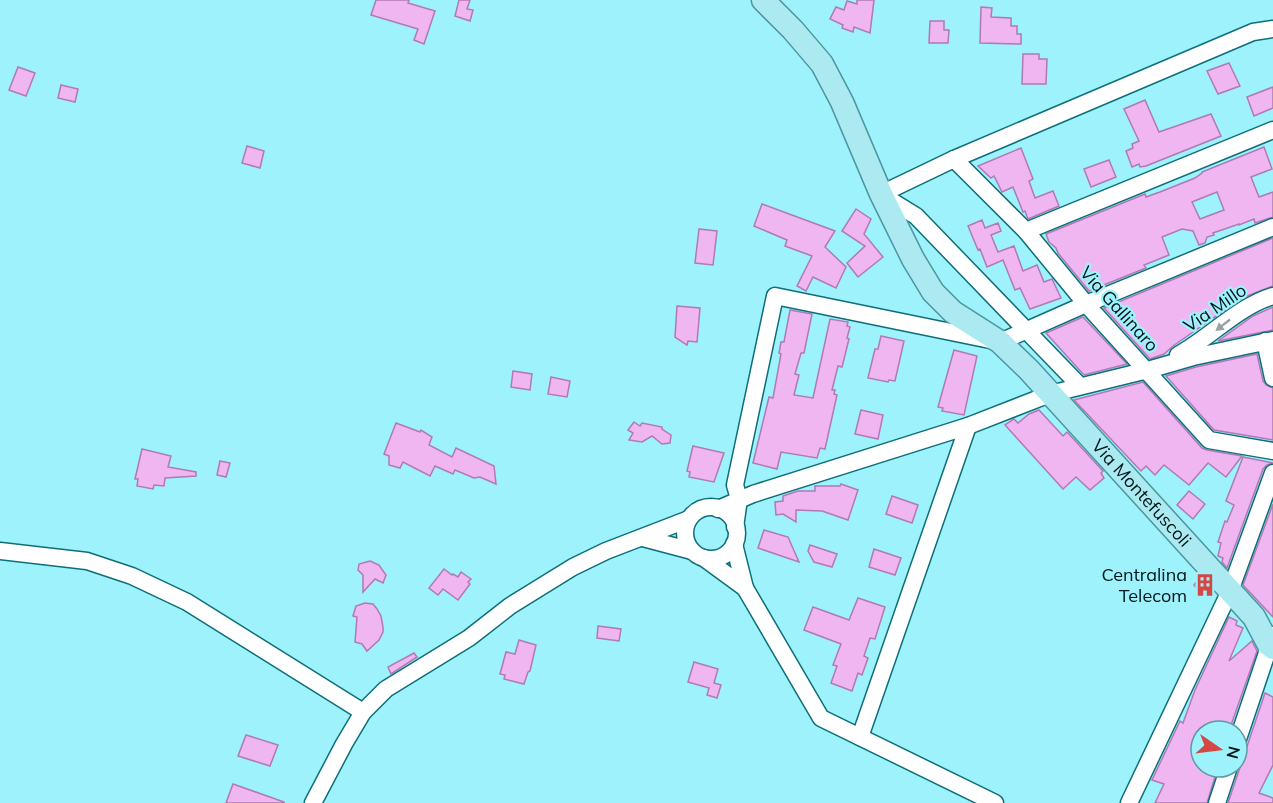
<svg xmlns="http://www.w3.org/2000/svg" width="1273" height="803" font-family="Mulish,sans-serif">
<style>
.building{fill:#f0b6f1;stroke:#b07ab2;stroke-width:1.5;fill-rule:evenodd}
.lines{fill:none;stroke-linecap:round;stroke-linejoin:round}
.minor-casing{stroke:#0d6f79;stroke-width:19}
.major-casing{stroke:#4b96a0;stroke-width:25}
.minor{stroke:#fff;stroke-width:16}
.major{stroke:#aceaf2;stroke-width:22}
.oneway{fill:#99a1a2}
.labels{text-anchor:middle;stroke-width:4.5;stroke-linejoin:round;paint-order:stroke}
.street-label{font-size:18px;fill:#001517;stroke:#9ef2fc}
.poi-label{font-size:18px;fill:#001517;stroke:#9ef2fc;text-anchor:end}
</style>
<rect width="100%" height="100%" fill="#9ef2fc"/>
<g class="building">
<path d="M376 0H409L408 3 435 11 424 44 414 40 418 29 371 15Z"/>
<path d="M459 0H470L467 9 473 10 470 21 455 16Z"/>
<path d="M857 0H874L870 33 854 27 853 32 842 28 843 25 830 19 836 7 844 10 847 1 857 4Z"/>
<path d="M981 7 992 8 991 17 1011 18V26H1017V34H1021V44L980 43Z"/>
<path d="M930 21H944V30H949L948 43H929Z"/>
<path d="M1023 54H1039V59H1047L1046 84H1022Z"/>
<path d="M1229 63 1240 86 1218 94 1207 71Z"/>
<path d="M18 67 35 73 26 96 9 90Z"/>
<path d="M61 85 78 89 75 102 58 98Z"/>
<path d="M1273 87V108L1254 116 1247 97Z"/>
<path d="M1145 100 1159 132 1211 114 1221 136 1146 166 1140 167 1139 164 1132 167 1126 151 1133 148 1132 144 1139 141 1124 109Z"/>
<path d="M247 146 264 151 260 168 242 163Z"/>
<path d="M1264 147 1272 169 1251 177 1259 197 1273 192V217L1255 223 1254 219 1239 225V224L1213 233 1214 235 1207 237 1205 243 1199 245 1193 231 1182 229 1162 237 1169 255 1144 265 1146 268 1089 291 1058 253 1056 248 1049 242 1046 234 1145 194 1146 197 1160 192 1195 178 1202 173V172ZM1217 192 1224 210 1200 219 1192 202Z"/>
<path d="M1021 148 1033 179 1029 181 1035 198 1053 191 1059 206 1028 219 1025 211 1023 212 1013 187 1002 192 994 176 991 178 978 166Z"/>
<path d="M1109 160 1116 177 1091 187 1084 169Z"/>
<path d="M762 204 835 231 825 247 846 267 836 288 813 277 806 291 797 286 812 256 785 246 787 240 754 226Z"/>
<path d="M856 209 871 219 864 234 883 257 858 277 847 263 865 246 842 231Z"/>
<path d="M982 220 985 228 998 223 1001 231 991 235 998 252 1014 246 1023 271 1037 265 1044 282 1052 279 1061 298 1030 309 1020 288 1015 290 1003 260 987 267 980 249 978 250 968 226Z"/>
<path d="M699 229 717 231 713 265 695 263Z"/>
<path d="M1273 238V286L1242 298 1173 346 1164 354 1150 359 1104 308Z"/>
<path d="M677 306 700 308 697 342 688 341 687 345 675 337Z"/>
<path d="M1273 307V330L1218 341 1253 316Z"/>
<path d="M790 310 812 314 804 353H801L795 374 799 375 794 395 813 398 830 319 848 322 847 326 850 327 847 338 849 339 842 367 838 366 832 390H835L834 394 837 395 825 449 820 448 817 458 781 452 777 469 753 463 769 397 773 398 781 354 779 353 781 342H784Z"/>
<path d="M1083 317 1127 364 1084 375 1046 333Z"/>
<path d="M881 336 904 341 895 381 889 380 888 382 868 378 875 349H878Z"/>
<path d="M954 350 977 356 964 415 942 411 943 408 938 407Z"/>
<path d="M1257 354 1263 381 1266 385 1273 388V440L1214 430 1166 376 1196 367Z"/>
<path d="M513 371 532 374 530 390 511 387Z"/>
<path d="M551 377 570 381 567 397 548 394Z"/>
<path d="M1143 382 1202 448 1207 450 1242 456 1226 477 1208 463 1189 485 1164 465 1155 475 1146 466 1141 471 1074 400Z"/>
<path d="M861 410 883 415 878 439 855 434Z"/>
<path d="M1039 410 1063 436 1067 432 1103 471 1101 473 1104 478 1090 490 1076 477 1063 489 1005 425 1014 419 1018 423 1029 414Z"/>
<path d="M634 422 640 426 642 423 662 427V429L671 435 670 443 662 444 652 436 642 442 629 440 633 433 628 430Z"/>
<path d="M396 423 420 432 421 430 432 437 429 445 452 457 456 448 494 466 496 484 480 477 474 478 455 470 453 474 435 466 430 476 403 462 400 468 389 465V456L384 454Z"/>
<path d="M693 446 724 453 714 482 689 477 690 472 687 471Z"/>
<path d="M142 449 171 456 168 467 196 472V476L165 478 164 486 154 485 153 489 137 486 138 479H135Z"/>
<path d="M1243 457 1273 463 1267 465 1263 469 1227 568 1222 562 1223 558 1218 556 1221 543 1218 542 1225 521 1227 522 1234 505 1226 501Z"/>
<path d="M220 461 230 463 226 477 217 475Z"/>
<path d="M841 484 858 490 848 520 822 511 796 510V522L783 514 776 515 775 502 783 501V496L798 491H815V486H840Z"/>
<path d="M1189 491 1205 504 1193 519 1177 505Z"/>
<path d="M892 496 918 505 912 523 886 514Z"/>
<path d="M1273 504V617L1243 585Z"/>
<path d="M764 530 788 537 799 562 758 548Z"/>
<path d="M810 545 837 554 832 567 814 562 808 551Z"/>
<path d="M874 549 901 558 895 575 869 567Z"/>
<path d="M370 561 379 565 386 575 383 583 375 579 363 592V575L358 570 359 564Z"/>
<path d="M444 569 452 575 453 574 458 577 461 572 471 579 468 582 470 584 458 600 443 589 438 595 429 588Z"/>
<path d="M1200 578 1212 590 1205 597 1194 585Z"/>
<path d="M858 598 885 607 875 639 870 638 864 656 868 658 862 675 858 673 852 691 831 683 837 666 833 665 841 644 804 630 813 607 849 620Z"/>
<path d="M365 603 373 604 377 609 381 616 383 627V632L379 640 367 651 362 644 355 642 357 617 353 616 356 606Z"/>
<path d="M1229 617 1237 621 1236 625 1243 628 1229 661 1252 641 1257 651 1229 731H1201V767H1218L1207 803H1155L1164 784 1152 780 1180 721 1183 723 1195 690Z"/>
<path d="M598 626 621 629 619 641 597 638Z"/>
<path d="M519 640 536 645 530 671 528 672 524 684 504 679 505 675 500 674 506 652 515 654Z"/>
<path d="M414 653 417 657 391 674 388 667Z"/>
<path d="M694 662 718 669 714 683 721 685 717 698 707 695 709 688 688 682Z"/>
<path d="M1265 693 1273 697V765L1259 793 1273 798V803H1228Z"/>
<path d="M246 735 278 745 270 766 238 756Z"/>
<path d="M233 784 284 802V803H226Z"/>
</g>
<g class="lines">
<g class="minor-casing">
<g id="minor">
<path d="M954 159 1026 231 1086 304 1209 440 1273 451"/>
<path d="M881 194 954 159 1253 32 1273 29"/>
<path d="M882 195 916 216 1080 386"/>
<path d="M1026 231 1273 130"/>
<path d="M1265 341 1273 378"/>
<path d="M1178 355C1211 337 1237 307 1273 296"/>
<circle cx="711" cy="533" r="26"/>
<path d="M718 509 753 494 968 426 1050 394 1148 370 1193 357 1273 340"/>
<path d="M735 527 739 499 735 485 775 296 1000 342 1086 304 1273 227"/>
<path d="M643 538 692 551"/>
<path d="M0 551 87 561 132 576 187 602 363 712"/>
<path d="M704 558 745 588 734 544"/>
<path d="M745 588 821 718 995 803"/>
<path d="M860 737 968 426"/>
<path d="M1237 742 1273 635"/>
<path d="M313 803 344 744 363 712 386 689 469 638 510 606 573 567 606 551 689 519"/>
<path d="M1129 803 1230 591 1273 473"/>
<path d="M1217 803 1229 767"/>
</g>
</g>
<g class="major-casing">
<g id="major">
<path id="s1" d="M763 0 793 30 822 64 842 102 881 194 913 259 933 292 953 312 1000 342 1029 370 1254 617 1269 645 1273 648"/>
</g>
</g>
<use href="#minor" class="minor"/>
<use href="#major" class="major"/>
</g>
<defs><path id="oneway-solid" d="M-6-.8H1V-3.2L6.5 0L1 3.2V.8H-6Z" transform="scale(1.5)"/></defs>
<use class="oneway" href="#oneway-solid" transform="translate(1223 325) rotate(142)"/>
<defs>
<g id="building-bare" transform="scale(1.8)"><path d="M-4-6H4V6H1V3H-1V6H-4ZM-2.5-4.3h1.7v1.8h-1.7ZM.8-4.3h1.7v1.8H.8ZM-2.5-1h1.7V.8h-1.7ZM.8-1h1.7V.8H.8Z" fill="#d64743" stroke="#9ef2fc" stroke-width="2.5" paint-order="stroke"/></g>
</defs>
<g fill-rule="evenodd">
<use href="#building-bare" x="1205" y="585"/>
</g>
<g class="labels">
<g class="street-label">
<text transform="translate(1215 308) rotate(-34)" y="6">Via Millo</text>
<text transform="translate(1119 309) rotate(48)" y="6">Via Gallinaro</text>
<text dy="6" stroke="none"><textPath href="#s1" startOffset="632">Via Montefuscoli</textPath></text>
</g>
<g class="poi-label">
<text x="1187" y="581">Centralina<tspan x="1187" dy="21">Telecom</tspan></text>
</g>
</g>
<g transform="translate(1219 749) rotate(104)"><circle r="28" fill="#9ef2fc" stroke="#5f9aa0" stroke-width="1.5"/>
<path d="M0-4.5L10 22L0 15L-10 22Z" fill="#d64743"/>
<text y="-9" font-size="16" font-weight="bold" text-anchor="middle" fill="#001517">N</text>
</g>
</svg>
